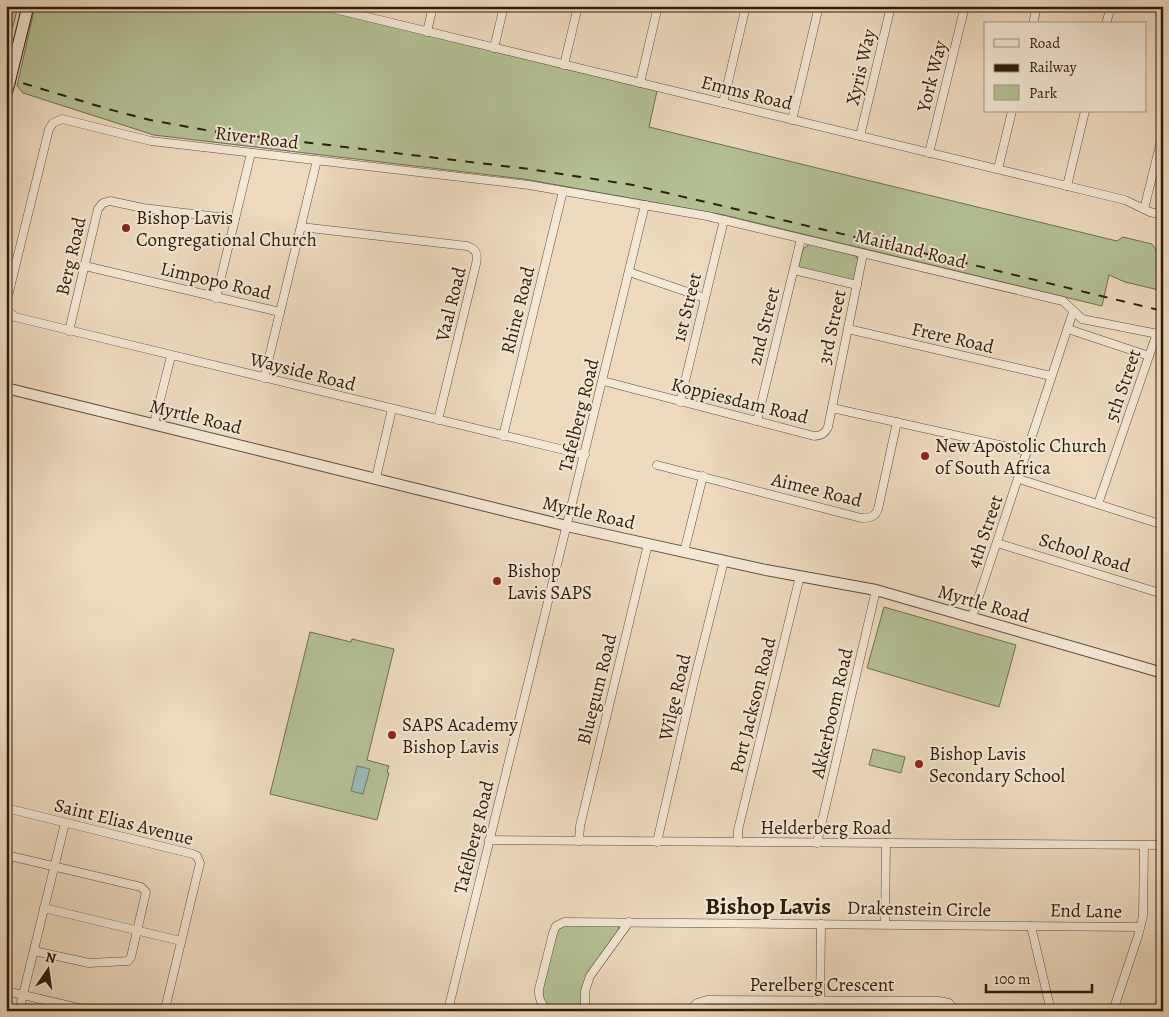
<svg xmlns="http://www.w3.org/2000/svg" width="1169" height="1017" font-family="Alegreya,serif">
<style>
.green{fill:#b4c095;stroke:#726e50}
.water{fill:#9abab8;stroke:#6f7b72}
.lines{fill:none;stroke-linecap:round;stroke-linejoin:round}
.minor-casing{stroke:#5e4c37;stroke-width:9}
.tertiary-casing{stroke:#5e4c37;stroke-width:12}
.secondary-casing{stroke:#2f1c0a;stroke-width:13}
.minor{stroke:#f3e7d5;stroke-width:8}
.tertiary{stroke:#f3e7d5;stroke-width:10}
.secondary{stroke:#f3e7d5;stroke-width:11}
.rail{stroke:#2f1c0a;stroke-width:2;stroke-dasharray:9 9;stroke-linecap:butt}
.secondary-bridge-casing{stroke:#2f1c0a;stroke-width:13;stroke-linecap:butt}
.secondary-bridge{stroke:#f3e7d5;stroke-width:11}
.poi-dot{fill:#8f2418;stroke:#f3e7d5;stroke-width:2}
.labels{text-anchor:middle;stroke-width:4;stroke-linejoin:round;paint-order:stroke}
.street-label{font-size:19px;fill:#2f1c0a;stroke:#f3e7d5}
.poi-label{font-size:19px;fill:#2f1c0a;stroke:#f3e7d5;text-anchor:start}
.district-label{font-size:24px;font-weight:bold;fill:#2f1c0a;stroke:#f3e7d5}
</style>
<rect width="100%" height="100%" fill="#eddabf"/>
<filter id="stains"><feTurbulence type="fractalNoise" baseFrequency=".004" numOctaves="4"/><feColorMatrix values="0 0 0 0 .2 0 0 0 0 .09 0 0 0 0 .02 0 0 0 .5 -.17"/></filter>
<radialGradient id="worn" r=".72"><stop offset=".6" stop-color="#630" stop-opacity="0"/><stop offset="1" stop-color="#630" stop-opacity=".3"/></radialGradient>
<g class="green">
<path d="M6 6H18L6 55Z"/>
<path d="M35 6H308L657 91 649 127 1117 241 1123 237 1152 244 1156 250 1163 252V291L1125 282 1109 275 1102 306 724 215 524 179 154 135 23 93 17 86Z"/>
<path d="M810 244 856 256 858 260 854 281 798 268 803 249Z"/>
<path d="M884 607 1016 645 999 707 867 668Z"/>
<path d="M310 632 351 642 352 639 394 649 367 760 389 766 387 772 389 773 377 820 270 794Z"/>
<path d="M873 749 905 757 901 773 869 765Z"/>
<path d="M564 925 618 926 619 929 588 973 582 1011H553L545 1003 542 993 556 932Z"/>
<path d="M864 1004H945L952 1011H864Z"/>
</g>
<path class="water" d="M357 766 370 769 363 794 351 791Z"/>
<g class="lines">
<g class="minor-casing">
<g id="minor">
<path d="M322 6 1125 200 1150 212 1163 215"/>
<path d="M1033 24 1037 6"/>
<path d="M1106 24 1111 6"/>
<path d="M427 32 433 6"/>
<path d="M494 48 504 6"/>
<path d="M564 65 578 6"/>
<path d="M640 83 658 6"/>
<path d="M723 103 746 6"/>
<path d="M792 120 819 6"/>
<path d="M860 136 891 6"/>
<path d="M929 153 965 6"/>
<path d="M998 169 1012 111"/>
<path d="M1067 186 1085 111"/>
<path d="M1144 209 1163 133"/>
<path d="M301 227 467 246C477 249 478 255 476 264L438 420"/>
<path d="M85 266 280 312"/>
<path d="M794 270 857 285"/>
<path d="M629 272 705 298"/>
<path d="M216 298 251 153"/>
<path d="M6 304 49 129 53 123 62 119 151 141 529 185 707 216 1063 301 1082 319 1163 335"/>
<path d="M6 309 15 317 585 455"/>
<path d="M848 329 1051 376"/>
<path d="M1068 329 1149 356"/>
<path d="M69 331 98 209 103 203 110 201 143 208 235 219"/>
<path d="M264 378 317 160"/>
<path d="M603 381 814 436C821 436 825 434 828 427L863 254"/>
<path d="M680 402 724 220"/>
<path d="M832 408 1027 451"/>
<path d="M757 421 801 239"/>
<path d="M154 424 171 356"/>
<path d="M503 436 563 191"/>
<path d="M657 465 861 518C870 518 875 517 878 509L897 422"/>
<path d="M376 478 392 409"/>
<path d="M1019 479 1163 525"/>
<path d="M1098 504 1157 333"/>
<path d="M997 543 1163 594"/>
<path d="M684 552 703 476"/>
<path d="M972 617 1073 312"/>
<path d="M6 808 193 854 197 856 200 863 165 1009H83L6 991"/>
<path d="M489 840 1163 845"/>
<path d="M579 841 580 826 648 544"/>
<path d="M657 842 694 681 724 561"/>
<path d="M738 842V830L800 576"/>
<path d="M817 843 876 590"/>
<path d="M6 855 141 887 146 892 131 957 128 961 89 963 34 951"/>
<path d="M6 873 10 856"/>
<path d="M44 908 181 941"/>
<path d="M885 924 886 843"/>
<path d="M1031 926 1051 1011"/>
<path d="M19 1011 65 823"/>
<path d="M450 1011V1002L645 205"/>
<path d="M548 1011C541 1004 538 998 539 989L553 933 556 926 564 922 1140 927"/>
<path d="M585 1011V991L590 976 629 922"/>
<path d="M688 1011 697 1003 707 1000 939 1001 949 1003 955 1011"/>
<path d="M820 1011 821 924"/>
<path d="M1113 1011 1138 936 1143 916 1144 845"/>
</g>
</g>
<g class="tertiary-casing">
<path id="tertiary" d="M6 388 567 526 766 570 876 590 1163 673"/>
</g>
<g class="secondary-casing">
<path id="secondary" d="M6 94 9 83"/>
</g>
<use href="#minor" class="minor"/>
<use href="#tertiary" class="tertiary"/>
<use href="#secondary" class="secondary"/>
<path class="rail" d="M6 78 108 109 150 120 211 131 529 169 633 185 953 260 1163 311"/>
<g class="secondary-bridge-casing">
<path id="secondary-bridge" d="M9 83 28 6"/>
</g>
<use href="#secondary-bridge" class="secondary-bridge"/>
</g>
<g class="poi-dot">
<circle cx="126" cy="228" r="5"/>
<circle cx="925" cy="456" r="5"/>
<circle cx="497" cy="581" r="5"/>
<circle cx="392" cy="735" r="5"/>
<circle cx="919" cy="764" r="5"/>
</g>
<g class="labels">
<g class="street-label">
<text transform="translate(860 67) rotate(-77)" y="7">Xyris Way</text>
<text transform="translate(931 76) rotate(-76)" y="7">York Way</text>
<text transform="translate(747 92) rotate(14)" y="7">Emms Road</text>
<text transform="translate(257 137) rotate(7)" y="7">River Road</text>
<text transform="translate(911 248) rotate(14)" y="7">Maitland Road</text>
<text transform="translate(70 256) rotate(-77)" y="7">Berg Road</text>
<text transform="translate(216 280) rotate(13)" y="7">Limpopo Road</text>
<text transform="translate(450 304) rotate(-76)" y="7">Vaal Road</text>
<text transform="translate(686 307) rotate(-76)" y="7">1st Street</text>
<text transform="translate(517 310) rotate(-76)" y="7">Rhine Road</text>
<text transform="translate(763 326) rotate(-76)" y="7">2nd Street</text>
<text transform="translate(831 327) rotate(-78)" y="7">3rd Street</text>
<text transform="translate(953 337) rotate(13)" y="7">Frere Road</text>
<text transform="translate(303 371) rotate(14)" y="7">Wayside Road</text>
<text transform="translate(1122 385) rotate(-71)" y="7">5th Street</text>
<text transform="translate(740 400) rotate(14)" y="7">Koppiesdam Road</text>
<text transform="translate(578 415) rotate(-76)" y="7">Tafelberg Road</text>
<text transform="translate(196 416) rotate(14)" y="7">Myrtle Road</text>
<text transform="translate(817 489) rotate(14)" y="7">Aimee Road</text>
<text transform="translate(589 512) rotate(13)" y="7">Myrtle Road</text>
<text transform="translate(984 531) rotate(-71)" y="7">4th Street</text>
<text transform="translate(1085 552) rotate(17)" y="7">School Road</text>
<text transform="translate(984 603) rotate(16)" y="7">Myrtle Road</text>
<text transform="translate(596 689) rotate(-76)" y="7">Bluegum Road</text>
<text transform="translate(674 697) rotate(-77)" y="7">Wilge Road</text>
<text transform="translate(752 705) rotate(-76)" y="7">Port Jackson Road</text>
<text transform="translate(831 713) rotate(-77)" y="7">Akkerboom Road</text>
<text transform="translate(124 821) rotate(14)" y="7">Saint Elias Avenue</text>
<text x="826" y="834">Helderberg Road</text>
<text transform="translate(473 837) rotate(-76)" y="7">Tafelberg Road</text>
<text transform="translate(919 908) rotate(1)" y="7">Drakenstein Circle</text>
<text transform="translate(1086 910) rotate(1)" y="7">End Lane</text>
<text x="822" y="991">Perelberg Crescent</text>
</g>
<g class="poi-label">
<text x="136" y="224">Bishop Lavis<tspan x="136" dy="22">Congregational Church</tspan></text>
<text x="935" y="452">New Apostolic Church<tspan x="935" dy="22">of South Africa</tspan></text>
<text x="507" y="577">Bishop<tspan x="507" dy="22">Lavis SAPS</tspan></text>
<text x="402" y="731">SAPS Academy<tspan x="402" dy="22">Bishop Lavis</tspan></text>
<text x="929" y="760">Bishop Lavis<tspan x="929" dy="22">Secondary School</tspan></text>
</g>
<g class="district-label">
<text x="768" y="914">Bishop Lavis</text>
</g>
</g>
<rect width="1169" height="1017" fill="none" stroke="#eddabf" stroke-width="25"/>
<rect x="8" y="8" width="1154" height="1002" fill="none" stroke="#2f1c0a" stroke-width="2.5"/>
<rect x="12" y="12" width="1144" height="992" fill="none" stroke="#2f1c0a"/>
<rect x="984" y="22" width="162" height="90" fill="#f3e7d5" stroke="#a59684"/>
<rect x="994" y="39" width="25" height="8" fill="#f3e7d5" stroke="#a59684"/>
<text x="1029" y="48" font-size="15" fill="#2f1c0a">Road</text>
<rect x="994" y="64" width="25" height="8" fill="#2f1c0a" stroke="#a59684"/>
<text x="1029" y="72" font-size="15" fill="#2f1c0a">Railway</text>
<rect x="994" y="85" width="25" height="15" fill="#b4c095" stroke="#a59684"/>
<text x="1029" y="98" font-size="15" fill="#2f1c0a">Park</text>
<g transform="translate(48 970) rotate(13)" stroke="#f3e7d5" stroke-width="4" paint-order="stroke">
<path d="M0-4L9 19L0 12L-9 19Z" fill="#2f1c0a"/>
<text y="-8" font-size="14" font-weight="bold" text-anchor="middle" fill="#2f1c0a">N</text>
</g>
<path d="M986 984v8h106v-8" fill="none" stroke="#2f1c0a" stroke-width="2.5"/>
<text x="994" y="984" font-size="15" fill="#2f1c0a" stroke="#f3e7d5" stroke-width="4" paint-order="stroke">100 m</text>
<rect width="100%" height="100%" filter="url(#stains)"/>
<rect width="100%" height="100%" fill="url(#worn)"/>
</svg>
